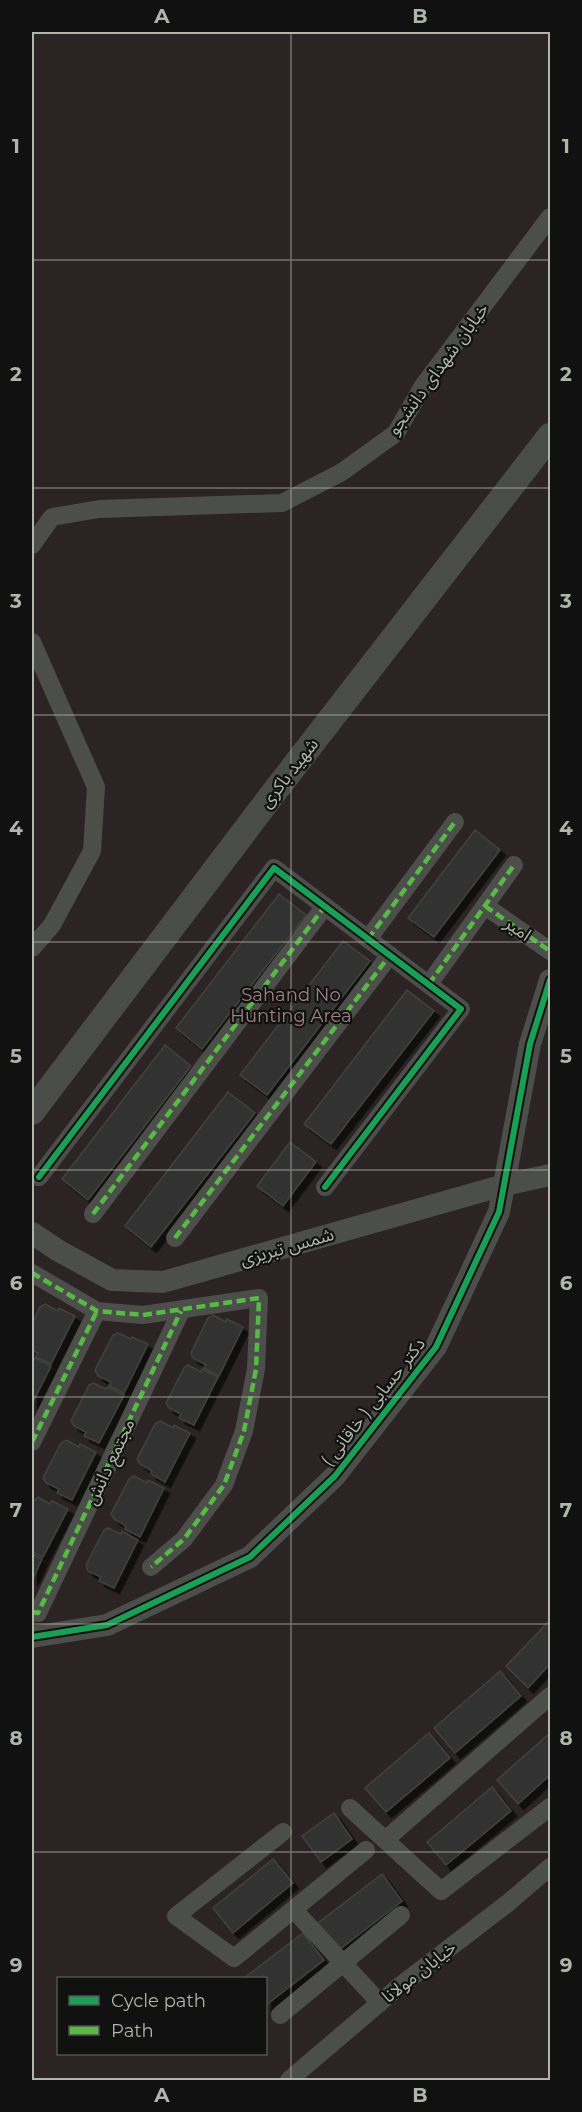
<svg xmlns="http://www.w3.org/2000/svg" width="582" height="2112" font-family="Montserrat,'Noto Sans Arabic',sans-serif">
<style>
.green{fill:#2b2324;fill-rule:evenodd}
.building{fill:#323331;stroke:#40423e;stroke-width:1.5;filter:url(#shadow)}
.lines{fill:none;stroke-linecap:round;stroke-linejoin:round}
.minor{stroke:#4c4e4a;stroke-width:18}
.tertiary{stroke:#4c4e4a;stroke-width:22}
.secondary{stroke:#4a4c49;stroke-width:26}
.quiet{stroke:#58b947;stroke-width:4.5;stroke-dasharray:9 4.5;stroke-linecap:butt}
.cycleway-casing{stroke:#101110;stroke-width:10}
.cycleway{stroke:#1a9f57;stroke-width:6}
.grid{fill:none;stroke:#afb5a8;stroke-width:1.5;stroke-opacity:0.55}
.labels{text-anchor:middle;stroke-width:4.5;stroke-linejoin:round;paint-order:stroke}
.street-label{font-size:18px;fill:#afb5a8;stroke:#101110}
.park-label{font-size:18px;fill:#9f8085;stroke:#101110}
.neatline{fill:none;stroke:#afb5a8;stroke-width:2}
.grid-label{font-size:20px;text-anchor:middle;font-weight:bold;fill:#afb5a8}
</style>
<defs>
<filter id="shadow"><feDropShadow dx="5.5" dy="5.5" stdDeviation="0" flood-color="#0009"/></filter>
</defs>
<rect width="100%" height="100%" fill="#151615"/>
<path class="green" d="M32 32H550V2080H32ZM58 1978H266V2054H58Z"/>
<g class="building">
<path d="M475 830 500 850 434 937 408 918Z"/>
<path d="M279 894 306 915 202 1049 176 1028Z"/>
<path d="M343 941 370 961 267 1095 240 1075Z"/>
<path d="M407 990 434 1011 331 1144 304 1124Z"/>
<path d="M165 1045 191 1066 88 1200 62 1179Z"/>
<path d="M228 1092 255 1113 151 1247 125 1226Z"/>
<path d="M290 1142 316 1162 283 1206 257 1186Z"/>
<path d="M45 1304 58 1311 59 1308 75 1316 51 1364 36 1357 38 1353 32 1350V1324L40 1307Z"/>
<path d="M213 1315 226 1322 227 1319 243 1327 219 1376 204 1368 206 1365 193 1358 191 1353 208 1318Z"/>
<path d="M118 1333 131 1339 132 1337 148 1344 124 1393 109 1386 111 1382 98 1376 95 1370 113 1335Z"/>
<path d="M35 1358 51 1366 32 1404V1360L33 1361Z"/>
<path d="M188 1365 201 1372 202 1369 218 1377 194 1425 179 1418 181 1414 169 1408 166 1403 184 1368Z"/>
<path d="M93 1383 106 1389 108 1387 124 1395 99 1443 84 1436 86 1432 74 1426 71 1421 89 1385Z"/>
<path d="M160 1421 173 1428 174 1425 190 1433 165 1482 151 1474 152 1471 140 1464 137 1459 155 1424Z"/>
<path d="M66 1440 79 1447 80 1444 96 1452 72 1500 57 1493 59 1489 46 1483 43 1478 61 1443Z"/>
<path d="M134 1476 147 1483 148 1480 164 1488 140 1537 125 1529 126 1526 114 1519 111 1514 129 1479Z"/>
<path d="M38 1497 50 1504 52 1501 68 1509 43 1557 32 1552V1503Z"/>
<path d="M108 1528 121 1534 122 1531 138 1540 114 1588 99 1581 101 1577 88 1571 86 1565 104 1530Z"/>
<path d="M32 1554 42 1559 32 1581Z"/>
<path d="M550 1620V1664L528 1688 506 1666Z"/>
<path d="M500 1671 521 1696 455 1753 434 1728Z"/>
<path d="M429 1733 450 1758 386 1812 365 1788Z"/>
<path d="M550 1733V1775L518 1804 497 1780Z"/>
<path d="M492 1787 511 1811 446 1865 427 1842Z"/>
<path d="M334 1813 352 1839 321 1862 302 1836Z"/>
<path d="M273 1859 293 1883 233 1933 213 1908Z"/>
<path d="M382 1874 402 1901 339 1950 318 1923Z"/>
<path d="M303 1933 324 1960 266 2005V1978H244Z"/>
</g>
<g class="lines">
<g class="minor">
<path d="M32 545 52 517 99 509 282 503 342 472 396 433 423 386 550 217"/>
<path d="M32 642 96 787 92 851 52 925 32 948"/>
<path d="M485 906 550 951"/>
<path d="M368 939 455 822"/>
<path d="M429 984 514 865"/>
<path d="M39 1177 274 868 461 1009 325 1187"/>
<path d="M93 1214 325 906"/>
<path d="M175 1238 390 955"/>
<path d="M32 1273 97 1311 143 1315 259 1298 256 1369 244 1431 224 1485 184 1539 151 1567"/>
<path d="M32 1442 97 1311"/>
<path d="M32 1612 38 1613 181 1311"/>
<path d="M350 1808 441 1891 550 1807"/>
<path d="M283 1832 176 1916 234 1958 366 1850"/>
<path d="M385 1840 550 1696"/>
<path d="M294 1910 380 2003"/>
<path d="M280 2015 401 1915"/>
<path d="M289 2080 396 1989 508 1903 550 1867"/>
</g>
<g class="tertiary">
<path d="M32 1233 59 1251 112 1280 163 1282 504 1185 550 1175"/>
<path d="M32 1637 107 1625 250 1557 335 1476 436 1347 499 1212 530 1044 550 980"/>
</g>
<path class="secondary" d="M32 1112 275 791 550 436"/>
<g class="quiet">
<path d="M485 906 550 951"/>
<path d="M368 939 455 822"/>
<path d="M429 984 514 865"/>
<path d="M93 1214 325 906"/>
<path d="M175 1238 390 955"/>
<path d="M32 1273 97 1311 143 1315 259 1298 256 1369 244 1431 224 1485 184 1539 151 1567"/>
<path d="M32 1442 97 1311"/>
<path d="M32 1612 38 1613 181 1311"/>
</g>
<g class="cycleway-casing">
<g id="cycleway">
<path d="M39 1177 274 868 461 1009 325 1187"/>
<path d="M32 1637 107 1625 250 1557 335 1476 436 1347 499 1212 530 1044 550 980"/>
</g>
</g>
<use href="#cycleway" class="cycleway"/>
</g>
<path class="grid" d="M291 32V2080M32 260H550M32 488H550M32 715H550M32 942H550M32 1170H550M32 1397H550M32 1624H550M32 1852H550"/>
<g class="labels">
<g class="street-label">
<text transform="translate(438 369) rotate(-54)" y="6">خیابان شهدای دانشجو</text>
<text transform="translate(289 773) rotate(-52)" y="6">شهید باکری</text>
<text transform="translate(518 929) rotate(35)" y="6">امیر</text>
<text transform="translate(287 1247) rotate(-16)" y="6">شمس تبریزی</text>
<text transform="translate(373 1402) rotate(-52)" y="6">دکتر حسابی ( خاقانی )</text>
<text transform="translate(110 1462) rotate(-65)" y="6">مجتمع دانش</text>
<text transform="translate(419 1972) rotate(-38)" y="6">خیابان مولانا</text>
</g>
<g class="park-label">
<text x="291" y="1001">Sahand No<tspan x="291" dy="21">Hunting Area</tspan></text>
</g>
</g>
<rect width="582" height="2112" fill="none" stroke="#101110" stroke-width="66"/>
<rect x="57" y="1977" width="210" height="78" fill="#101110" stroke="#50534d" stroke-width="1.5"/>
<rect x="69" y="1996" width="30" height="9" fill="#1a9f57" stroke="#50534d" stroke-width="1.5"/>
<text x="111" y="2007" font-size="18" fill="#afb5a8">Cycle path</text>
<rect x="69" y="2026" width="30" height="9" fill="#58b947" stroke="#50534d" stroke-width="1.5"/>
<text x="111" y="2037" font-size="18" fill="#afb5a8">Path</text>
<rect x="33" y="33" width="516" height="2046" class="neatline"/>
<g class="grid-label">
<text x="162" y="23">A</text>
<text x="420" y="23">B</text>
<text x="16" y="153">1</text>
<text x="566" y="153">1</text>
<text x="16" y="381">2</text>
<text x="566" y="381">2</text>
<text x="16" y="608">3</text>
<text x="566" y="608">3</text>
<text x="16" y="835">4</text>
<text x="566" y="835">4</text>
<text x="16" y="1063">5</text>
<text x="566" y="1063">5</text>
<text x="16" y="1290">6</text>
<text x="566" y="1290">6</text>
<text x="16" y="1517">7</text>
<text x="566" y="1517">7</text>
<text x="16" y="1745">8</text>
<text x="566" y="1745">8</text>
<text x="16" y="1972">9</text>
<text x="566" y="1972">9</text>
<text x="162" y="2102">A</text>
<text x="420" y="2102">B</text>
</g>
</svg>
